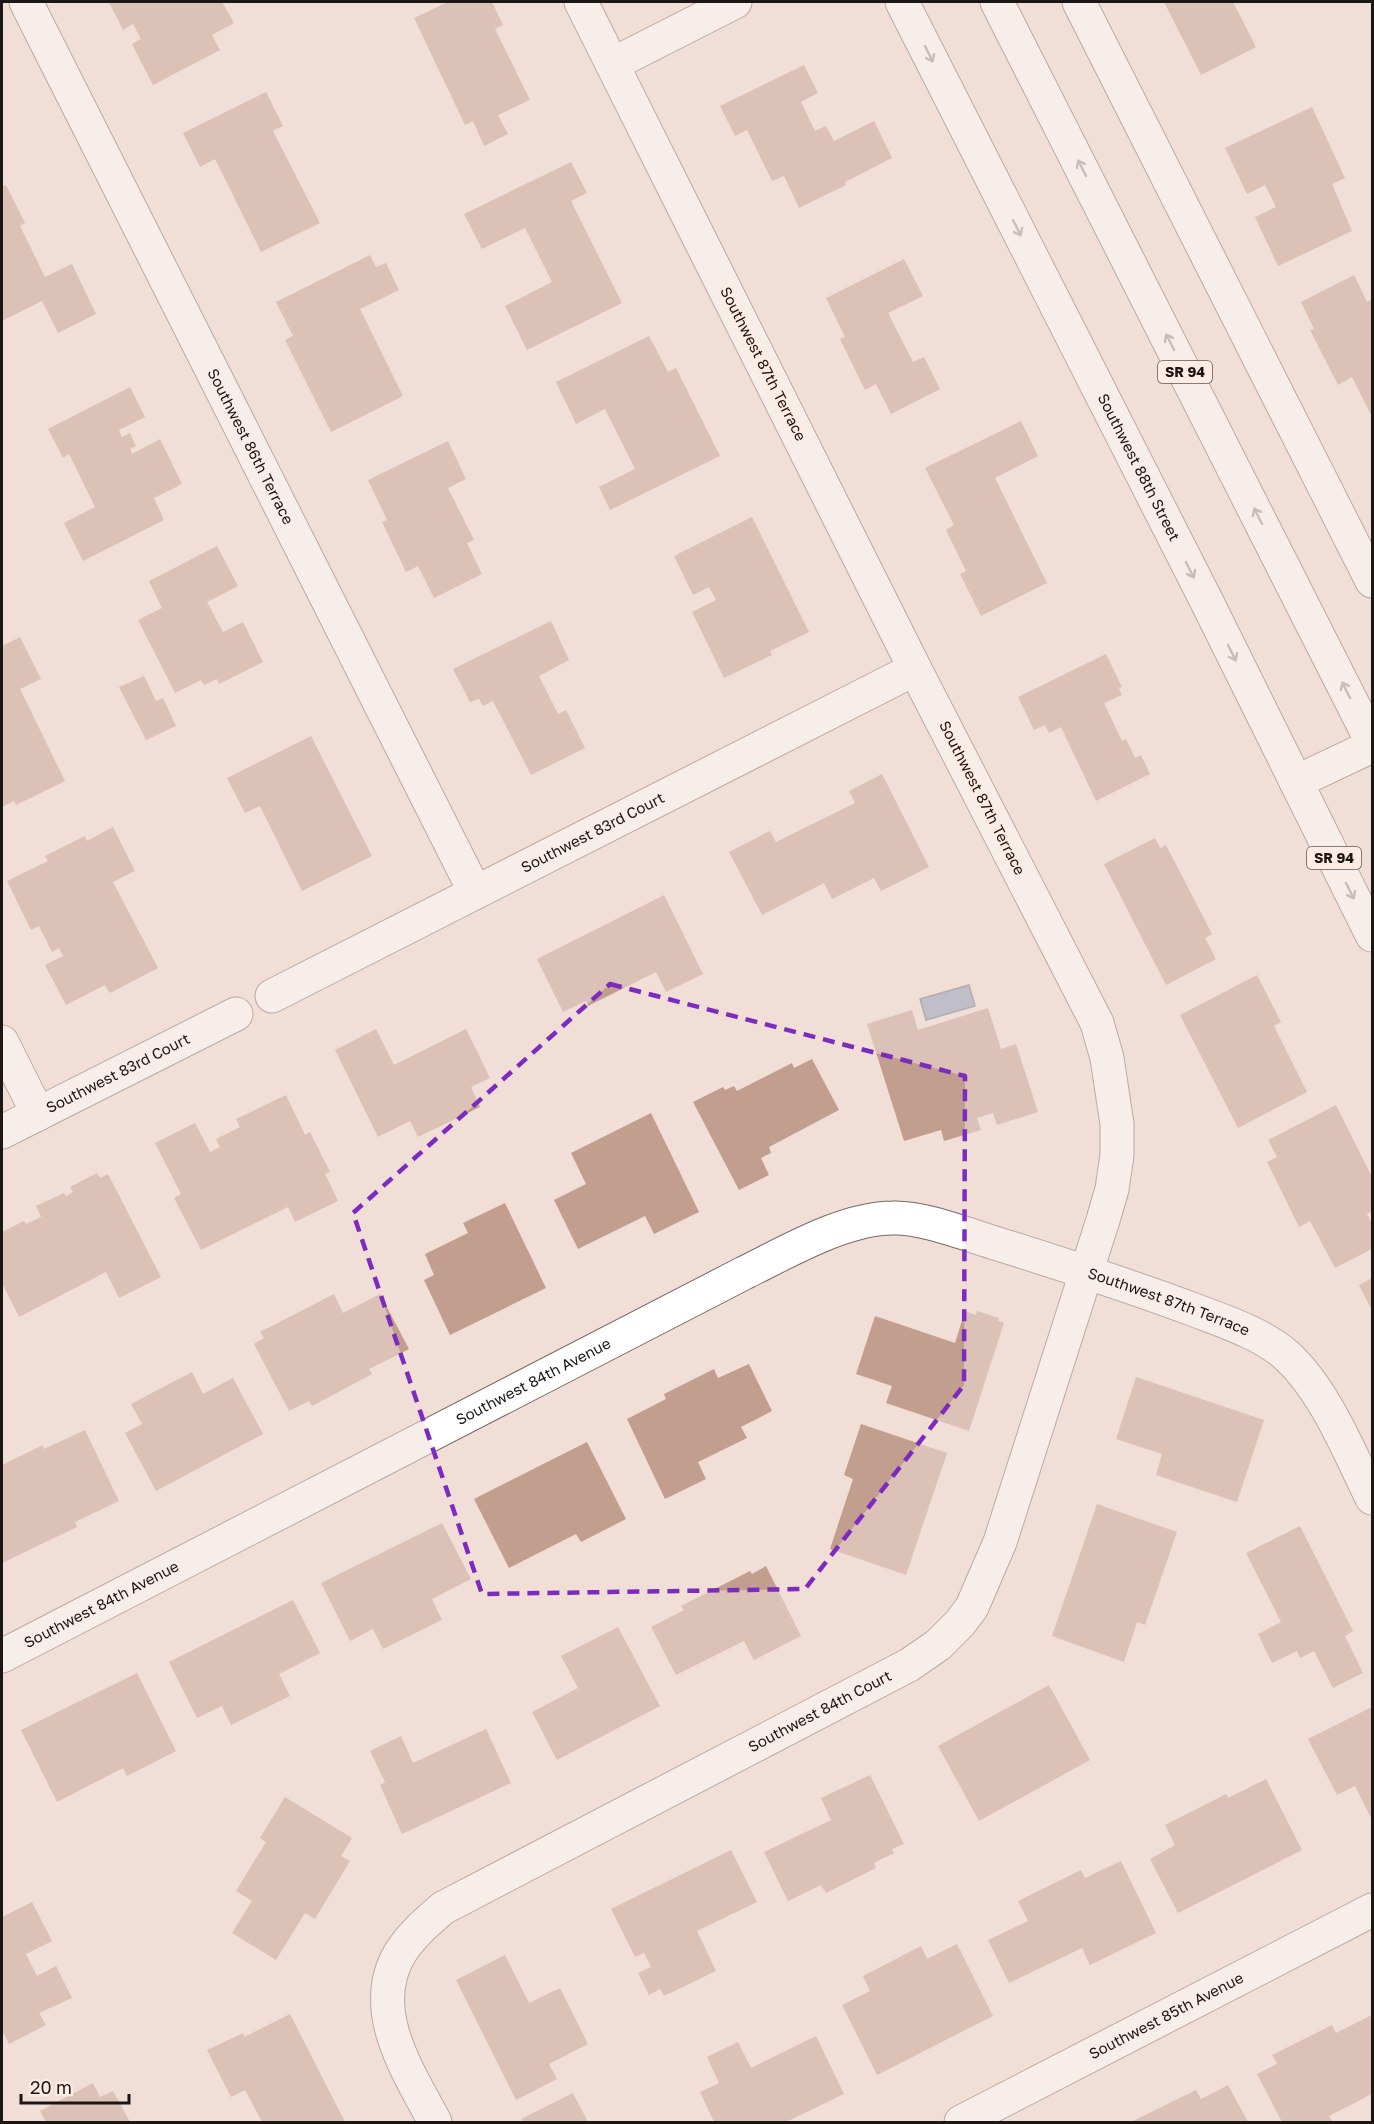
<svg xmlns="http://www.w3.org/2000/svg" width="1374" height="2124" font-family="'Golos Text',sans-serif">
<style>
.water{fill:#8697b6;stroke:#667085;stroke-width:1.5}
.building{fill:#c29e8e}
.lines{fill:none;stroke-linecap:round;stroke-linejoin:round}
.minor-casing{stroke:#7a6a63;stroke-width:35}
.primary-casing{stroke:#7a6a63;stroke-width:35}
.minor{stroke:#fff;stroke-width:33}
.primary{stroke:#fff;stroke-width:33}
.oneway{stroke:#999695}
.marked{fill:none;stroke:#7b2cbf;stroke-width:4.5;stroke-dasharray:12 8;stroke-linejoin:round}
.labels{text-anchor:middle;stroke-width:5;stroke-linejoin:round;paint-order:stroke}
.shield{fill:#feece4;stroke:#605652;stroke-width:1.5}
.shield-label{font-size:14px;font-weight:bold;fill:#1c1614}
.street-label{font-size:15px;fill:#1c1614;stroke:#feece4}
</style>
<rect width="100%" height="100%" fill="#f1ded7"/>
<path class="water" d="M969 985 975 1006 926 1020 920 999Z"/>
<g class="building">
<path d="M109 2H222L234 23 212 35 220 50 153 85 132 44 141 39 133 24 123 30Z"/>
<path d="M448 2H492L503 25 495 29 530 100 498 115 508 134 484 146 473 121 465 125 414 18Z"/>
<path d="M1164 2H1233L1256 47 1201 75Z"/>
<path d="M804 65 818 93 801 102 815 131 826 126 834 141 874 121 892 158 845 182 846 185 799 208 784 176 772 181 747 130 735 136 720 106Z"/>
<path d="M266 92 283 126 273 131 320 223 261 252 215 159 200 167 183 133Z"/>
<path d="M1312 107 1345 178 1332 184 1352 231 1278 266 1255 217 1276 207 1265 185 1247 194 1225 148Z"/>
<path d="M571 162 587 193 571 201 622 303 527 350 505 306 552 282 525 228 482 249 464 214Z"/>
<path d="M6 185 25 223 20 226 45 277 72 264 96 314 58 333 42 301 2 321V187Z"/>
<path d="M370 255 376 267 386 263 399 290 360 309 403 396 331 432 285 340 293 336 276 302Z"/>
<path d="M904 259 923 296 888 313 913 362 924 357 940 389 891 414 876 384 865 390 840 339 845 337 826 298Z"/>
<path d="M1354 275 1367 302 1372 299V417L1352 377 1338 385 1310 330 1314 329 1301 302Z"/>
<path d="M649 336 668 372 676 368 720 456 610 510 599 487 635 469 605 409 576 424 556 382Z"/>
<path d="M130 387 145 417 119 430 122 437 130 433 136 446 130 449 132 454 160 439 182 484 154 498 164 520 83 561 64 523 95 507 69 454 63 458 48 429Z"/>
<path d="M1021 421 1038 456 995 478 1047 583 981 616 960 574 966 571 946 530 954 525 925 468Z"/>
<path d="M448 441 466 479 448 488 474 540 467 543 482 574 434 598 418 566 406 572 382 522 387 520 368 480Z"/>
<path d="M752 517 809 632 770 651 772 655 724 678 692 612 716 600 709 587 693 595 674 556Z"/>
<path d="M217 546 238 586 207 602 223 632 243 622 263 662 219 684 217 679 204 685 201 680 175 693 138 620 162 608 149 581Z"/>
<path d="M551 621 569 660 539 676 558 714 566 710 585 748 531 775 493 701 483 706 479 699 470 702 453 669Z"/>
<path d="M20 637 41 679 20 689 65 781 16 805 14 801 2 807V646Z"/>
<path d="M1106 654 1122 687 1119 688 1122 695 1104 703 1122 741 1126 739 1135 758 1141 755 1150 774 1096 801 1061 727 1049 733 1045 725 1034 730 1018 697Z"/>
<path d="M144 676 156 701 163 698 176 726 146 740 119 687Z"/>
<path d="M311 736 372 856 302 891 260 806 245 813 227 778Z"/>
<path d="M882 774 929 867 881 891 874 878 832 899 824 883 762 915 729 852 770 831 776 842 855 803 849 791Z"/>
<path d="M113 827 135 871 113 882 158 968 110 993 105 985 66 1005 45 965 63 956 59 948 52 952 39 926 31 930 7 881 48 861 45 856 85 836 87 841Z"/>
<path d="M1155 838 1160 848 1166 845 1212 934 1205 938 1216 959 1166 985 1104 864Z"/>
<path d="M664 895 703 974 666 992 656 972 588 1006 586 1001 563 1012 537 959Z"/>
<path d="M1257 975 1281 1022 1274 1026 1307 1092 1238 1128 1180 1015Z"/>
<path d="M988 1008 1001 1049 1016 1044 1038 1112 997 1125 993 1113 977 1118 981 1130 944 1141 941 1130 904 1141 867 1024 912 1010 918 1030Z"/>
<path d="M376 1029 394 1065 466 1029 490 1078 471 1087 480 1107 418 1137 410 1121 378 1137 335 1050Z"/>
<path d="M812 1059 839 1110 769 1147 771 1153 761 1158 769 1175 739 1190 693 1102 723 1087 725 1090 734 1086 737 1091 792 1063 794 1068Z"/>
<path d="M286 1095 305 1135 310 1132 330 1172 325 1174 338 1201 295 1222 288 1207 201 1250 174 1198 181 1194 155 1143 195 1123 210 1152 220 1147 216 1139 240 1127 236 1119Z"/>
<path d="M1336 1105 1372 1177V1211L1367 1214 1372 1224V1249L1335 1268 1310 1221 1299 1227 1267 1162 1277 1157 1268 1140Z"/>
<path d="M651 1113 699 1212 654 1234 645 1216 578 1249 554 1200 586 1184 571 1153Z"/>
<path d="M97 1173 100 1178 108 1174 161 1277 119 1298 106 1272 19 1317 2 1283V1232L24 1221 26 1224 41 1217 36 1206 64 1193 66 1196 73 1192 70 1187Z"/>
<path d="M505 1203 546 1288 450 1335 424 1280 434 1275 425 1254 468 1233 463 1223Z"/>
<path d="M1372 1278V1311L1359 1285Z"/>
<path d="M334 1294 343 1313 380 1294 409 1349 369 1369 372 1374 312 1406 309 1401 289 1411 254 1344 264 1338 260 1332Z"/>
<path d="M965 1311 976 1315 977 1311 999 1318 998 1321 1004 1323 969 1431 886 1403 892 1386 856 1374 875 1316 955 1343Z"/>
<path d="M749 1364 772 1411 741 1427 747 1438 698 1462 706 1479 665 1499 627 1419 666 1399 664 1394 714 1369 718 1378Z"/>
<path d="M192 1372 203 1394 233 1378 263 1434 156 1491 125 1433 142 1424 131 1404Z"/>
<path d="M1136 1377 1264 1420 1237 1502 1156 1475 1162 1454 1116 1439Z"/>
<path d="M861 1424 947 1453 906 1575 830 1549 853 1479 844 1475Z"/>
<path d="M85 1430 119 1501 75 1522 77 1527 2 1563V1465L43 1445 44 1449Z"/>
<path d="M587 1442 626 1519 581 1542 576 1534 509 1568 474 1499Z"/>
<path d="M1097 1504 1177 1532 1145 1625 1137 1622 1124 1662 1052 1636Z"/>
<path d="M442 1523 471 1579 432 1599 442 1620 383 1649 373 1629 350 1641 321 1583Z"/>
<path d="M1300 1526 1353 1631 1345 1636 1363 1673 1333 1688 1314 1651 1300 1658 1297 1651 1272 1663 1258 1634 1281 1622 1246 1553Z"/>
<path d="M766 1566 801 1636 754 1660 744 1641 676 1675 651 1627 684 1610 681 1606 750 1571 752 1574Z"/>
<path d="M293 1600 320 1653 279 1674 290 1696 231 1725 222 1706 197 1718 169 1662Z"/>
<path d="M618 1627 660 1706 557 1760 532 1712 578 1688 561 1656Z"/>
<path d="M137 1673 176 1751 127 1776 123 1768 57 1802 21 1730Z"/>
<path d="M1049 1685 1090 1760 979 1821 938 1746Z"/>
<path d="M1372 1707V1820L1355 1786 1337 1795 1308 1739Z"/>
<path d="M486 1729 511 1783 402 1834 380 1785 385 1782 370 1751 401 1736 413 1763Z"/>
<path d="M870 1775 904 1844 892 1849 894 1853 874 1863 876 1868 826 1893 821 1885 788 1901 764 1852 831 1820 821 1798Z"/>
<path d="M1266 1779 1302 1850 1178 1913 1150 1859 1175 1845 1165 1825 1226 1794 1228 1798Z"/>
<path d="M285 1797 352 1838 341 1856 350 1861 315 1919 305 1913 276 1960 232 1933 252 1901 236 1891 266 1842 260 1838Z"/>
<path d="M731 1850 757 1902 697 1931 716 1971 664 1996 660 1989 649 1995 638 1973 651 1967 644 1953 635 1957 611 1909Z"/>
<path d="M1121 1861 1156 1933 1090 1965 1082 1948 1009 1983 988 1940 1028 1921 1018 1901 1081 1870 1085 1878Z"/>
<path d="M32 1902 52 1941 26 1954 37 1976 56 1966 72 1998 39 2013 46 2025 9 2044 2 2030V1917Z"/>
<path d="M957 1944 993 2016 877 2075 842 2005 870 1991 863 1976 921 1946 927 1959Z"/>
<path d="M505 1955 529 2003 560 1988 588 2044 549 2064 557 2079 516 2100 456 1980Z"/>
<path d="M290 2014 345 2122H262L245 2090 231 2097 207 2050 243 2033 244 2037Z"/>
<path d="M1372 2015V2094L1329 2116 1333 2122H1282L1257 2074 1277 2064 1272 2055 1332 2025 1336 2033Z"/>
<path d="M816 2036 844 2094 786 2122H714L700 2092 719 2083 707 2057 738 2042 751 2068Z"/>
<path d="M93 2083 100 2097 113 2091 130 2122H46L40 2111Z"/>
<path d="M1228 2085 1248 2122H1131L1196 2090 1201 2099Z"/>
<path d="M573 2093 588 2122H523L521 2119Z"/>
</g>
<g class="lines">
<g class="minor-casing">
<g id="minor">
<path id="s1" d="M26 2 475 892"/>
<path d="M1079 2 1372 581"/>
<path d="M613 64 735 2"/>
<path d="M1296 782 1372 746"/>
<path id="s2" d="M272 996 915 669"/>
<path d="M2 1042 38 1114"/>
<path id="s3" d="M2 1132 236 1014"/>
<path id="s4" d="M2 1656 744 1273C787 1252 844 1218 893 1218 923 1217 968 1235 998 1244 1065 1265 1131 1286 1197 1311 1226 1322 1262 1334 1286 1355 1325 1390 1349 1452 1372 1498"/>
<path id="s5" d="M435 2122C409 2073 367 2011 399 1955 410 1936 427 1922 443 1908L909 1665 938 1645 960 1623 972 1607 981 1586 1000 1542 1103 1220 1112 1189 1117 1155V1124L1107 1058 1097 1023 915 669 581 2"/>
<path id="s6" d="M961 2122 1372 1910"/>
</g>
</g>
<g class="primary-casing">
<g id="primary">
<path id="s7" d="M902 2 1206 600 1372 935"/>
<path d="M997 2 1372 742"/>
</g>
</g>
<use href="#minor" class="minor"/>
<use href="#primary" class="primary"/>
</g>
<defs><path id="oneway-shaft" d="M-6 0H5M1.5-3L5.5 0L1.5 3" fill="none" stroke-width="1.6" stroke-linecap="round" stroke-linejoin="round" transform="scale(1.5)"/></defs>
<g class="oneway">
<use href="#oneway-shaft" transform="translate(929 54) rotate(63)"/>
<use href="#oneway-shaft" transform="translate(1082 168) rotate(-117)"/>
<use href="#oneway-shaft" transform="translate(1017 228) rotate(63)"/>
<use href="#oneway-shaft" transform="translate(1170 342) rotate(-117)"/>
<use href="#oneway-shaft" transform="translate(1258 516) rotate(-117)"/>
<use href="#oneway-shaft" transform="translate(1190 570) rotate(63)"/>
<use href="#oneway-shaft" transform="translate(1232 653) rotate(64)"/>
<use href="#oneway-shaft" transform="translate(1346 690) rotate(-117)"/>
<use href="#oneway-shaft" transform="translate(1350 891) rotate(63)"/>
</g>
<path d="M0 0H1374V2124H0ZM610 984 965 1076 964 1385 805 1589 482 1594 353 1213Z" fill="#f1ded7" fill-opacity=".55" fill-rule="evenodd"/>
<path class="marked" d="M610 984 965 1076 964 1385 805 1589 482 1594 353 1213Z"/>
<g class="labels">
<g class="shield">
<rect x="1158" y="361" width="54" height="22" rx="4.5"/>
<rect x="1307" y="847" width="54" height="22" rx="4.5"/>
</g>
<g class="shield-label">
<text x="1185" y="377">SR 94</text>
<text x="1334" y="863">SR 94</text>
</g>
<g class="street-label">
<text transform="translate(763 364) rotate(63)" y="5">Southwest 87th Terrace</text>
<text dy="5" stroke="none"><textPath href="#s1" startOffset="498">Southwest 86th Terrace</textPath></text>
<text dy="5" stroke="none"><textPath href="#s7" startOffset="522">Southwest 88th Street</textPath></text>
<text transform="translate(982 798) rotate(63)" y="5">Southwest 87th Terrace</text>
<text dy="5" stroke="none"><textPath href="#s2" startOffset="360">Southwest 83rd Court</textPath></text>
<text dy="5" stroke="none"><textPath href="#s3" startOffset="130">Southwest 83rd Court</textPath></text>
<text dy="5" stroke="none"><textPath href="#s4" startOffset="1284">Southwest 87th Terrace</textPath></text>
<text dy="5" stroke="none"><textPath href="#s4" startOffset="598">Southwest 84th Avenue</textPath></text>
<text dy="5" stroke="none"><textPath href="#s4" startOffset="112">Southwest 84th Avenue</textPath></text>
<text dy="5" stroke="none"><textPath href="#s5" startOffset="669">Southwest 84th Court</textPath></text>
<text dy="5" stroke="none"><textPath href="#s6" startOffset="231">Southwest 85th Avenue</textPath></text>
</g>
</g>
<rect width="1374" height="2124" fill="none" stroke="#1c1614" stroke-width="6"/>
<path d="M21 2094v9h108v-9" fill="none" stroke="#1c1614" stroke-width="3"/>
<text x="30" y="2094" font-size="18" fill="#1c1614" stroke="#feece4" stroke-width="4.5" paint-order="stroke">20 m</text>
</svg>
